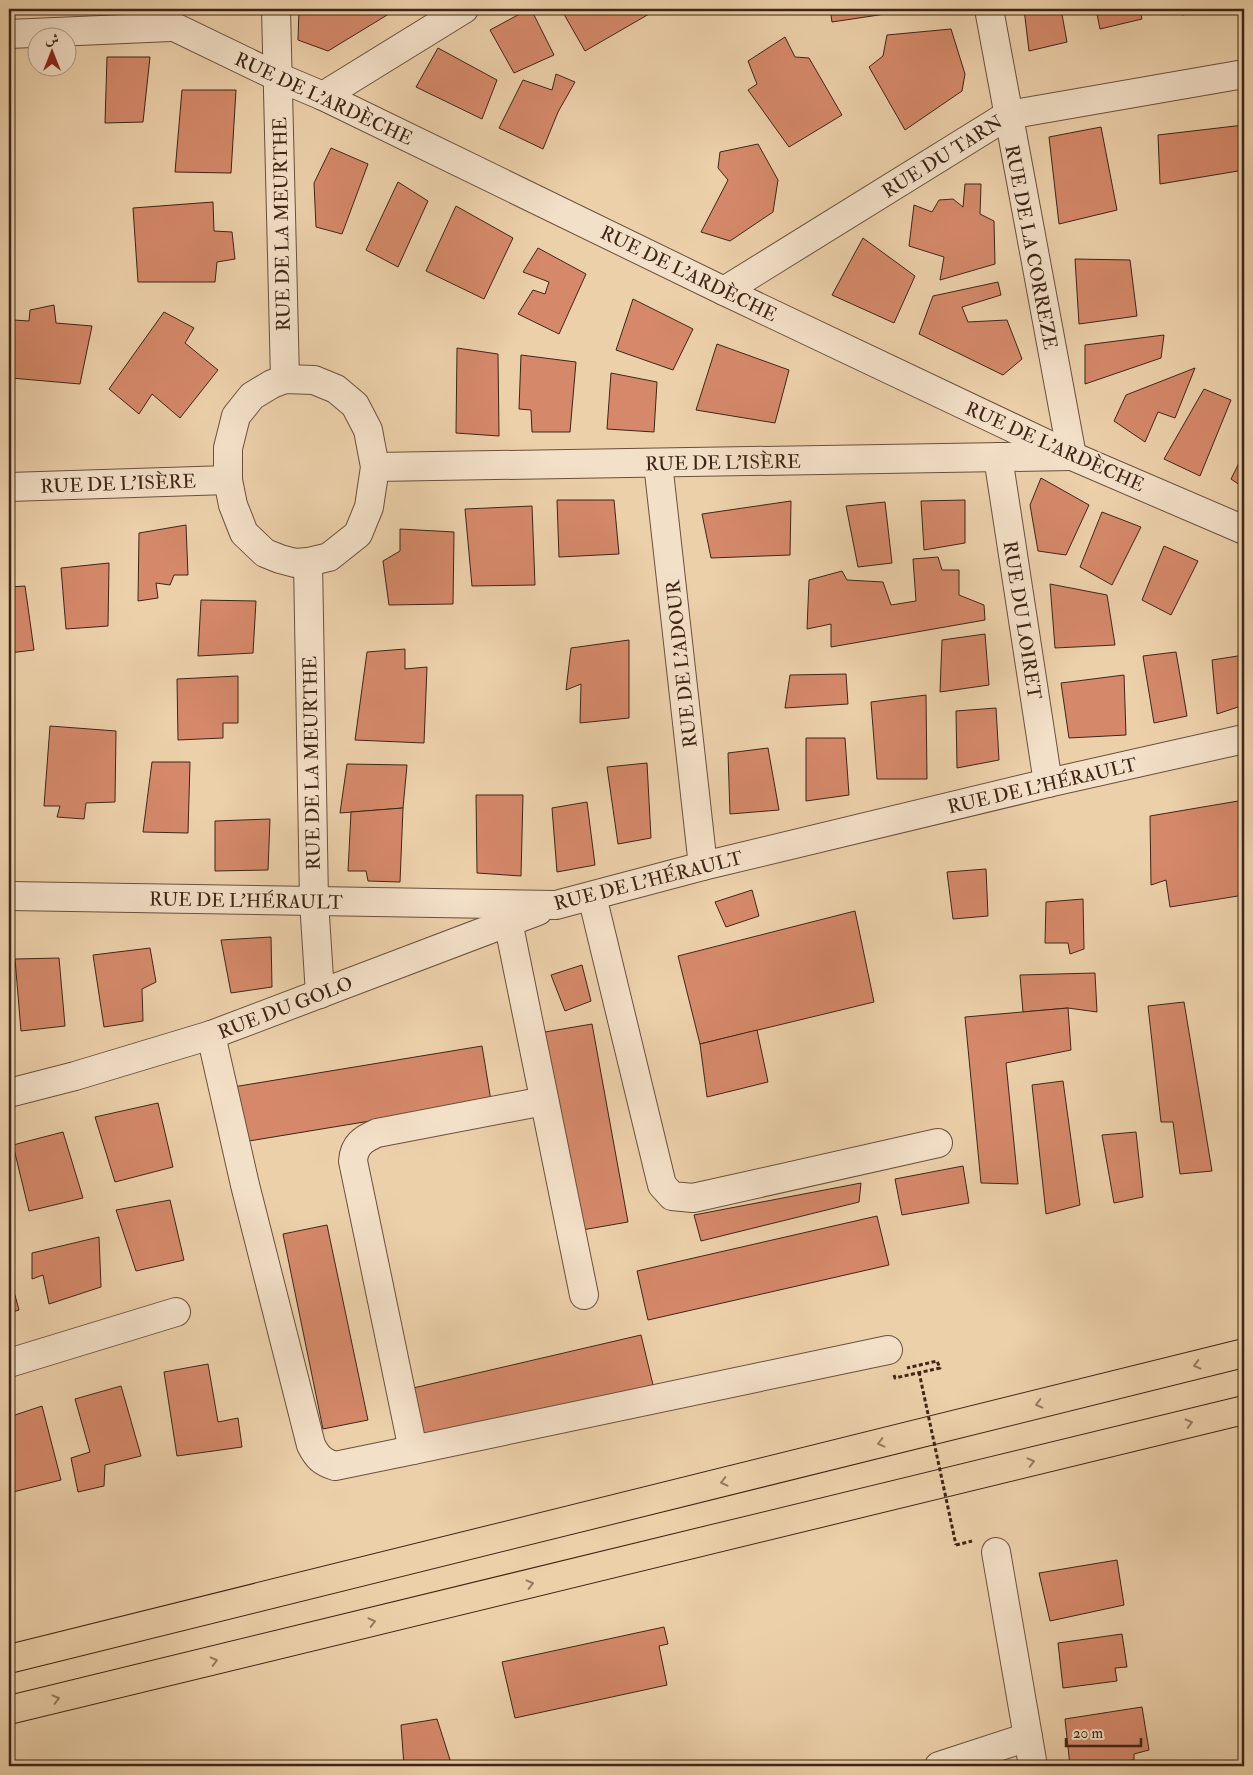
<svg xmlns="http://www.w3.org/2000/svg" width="1253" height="1775" font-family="'IM FELL Double Pica',Amiri,serif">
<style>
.building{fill:#d5896a;stroke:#3e2517}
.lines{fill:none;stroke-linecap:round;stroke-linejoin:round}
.minor-casing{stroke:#6a503c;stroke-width:30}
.highway-casing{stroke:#3e2517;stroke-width:30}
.path{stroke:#3e2517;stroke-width:3;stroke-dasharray:4 2.5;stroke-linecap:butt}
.minor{stroke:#f3e0c8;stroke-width:28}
.highway{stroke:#ecd0aa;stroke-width:28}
.path-bridge{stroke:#3e2517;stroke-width:3;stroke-dasharray:4 2.5;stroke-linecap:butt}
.oneway{stroke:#957a60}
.labels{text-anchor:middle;stroke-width:4;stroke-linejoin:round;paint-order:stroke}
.street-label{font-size:19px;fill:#3e2517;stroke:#f3e0c8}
</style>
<rect width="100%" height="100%" fill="#ecd0aa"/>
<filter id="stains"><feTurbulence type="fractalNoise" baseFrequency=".004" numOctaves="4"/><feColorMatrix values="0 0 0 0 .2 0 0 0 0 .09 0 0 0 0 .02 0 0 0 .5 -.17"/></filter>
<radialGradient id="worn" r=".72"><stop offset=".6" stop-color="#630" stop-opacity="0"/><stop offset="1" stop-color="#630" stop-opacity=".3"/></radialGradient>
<g class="building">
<path d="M299 9H397L328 51 298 40Z"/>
<path d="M529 9H531L554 55 514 73 490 30Z"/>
<path d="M561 9H655L656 10 585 51Z"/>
<path d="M830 9H892V13L832 22Z"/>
<path d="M1024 9H1061L1067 42 1029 51Z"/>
<path d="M1096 9H1140L1142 19 1100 29Z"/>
<path d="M1181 9H1224L1182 15Z"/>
<path d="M951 29 965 74 962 91 905 130 869 67 883 56 887 35Z"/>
<path d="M785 37 795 57 809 58 842 115 789 147 748 90 757 84 748 61Z"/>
<path d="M438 48 497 80 482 119 416 87Z"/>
<path d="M107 57H150L143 122 105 123Z"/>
<path d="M556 74 575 82 558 112 543 149 499 128 523 80 552 90Z"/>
<path d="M182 90H236L231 173 175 172Z"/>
<path d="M1244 125V170L1160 184 1158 135Z"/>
<path d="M1101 127 1117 210 1059 224 1049 137Z"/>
<path d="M758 144 778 180 773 212 730 241 701 232 728 180 718 168 720 152Z"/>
<path d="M331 148 368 164 342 234 316 227 314 183Z"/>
<path d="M398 182 428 201 398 267 366 250Z"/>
<path d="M965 184H981L980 214 994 221 995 264 940 280 944 257 909 246 914 205 932 212 939 200 953 199 963 207Z"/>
<path d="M213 202 214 231 232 232 235 259 217 262 215 282H138L133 208Z"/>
<path d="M456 206 513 238 484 299 426 271Z"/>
<path d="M863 238 915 276 894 323 832 295Z"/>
<path d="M538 248 586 274 559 334 518 314 533 290 545 294 549 282 523 272Z"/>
<path d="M1075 259 1130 260 1137 316 1079 324Z"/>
<path d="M998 282 1001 295 962 307 968 322 1007 320 1022 359 1003 375 919 334 933 296Z"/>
<path d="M633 299 693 329 673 370 616 350Z"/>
<path d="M54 305 56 323 92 326 80 384 11 378 14 320 29 321 30 310Z"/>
<path d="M164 312 194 328 185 343 218 370 180 418 152 394 139 414 109 389Z"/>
<path d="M1164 335 1161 358 1085 384V345Z"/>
<path d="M717 344 789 370 775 423 696 410Z"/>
<path d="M457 348 498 354 499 436 456 433Z"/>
<path d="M521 355 576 362 570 432H532L531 410 519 409Z"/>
<path d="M1195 368 1175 418 1158 412 1145 442 1114 421 1126 395Z"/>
<path d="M611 373 657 382 654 432 607 429Z"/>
<path d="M1204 389 1231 400 1200 476 1164 459Z"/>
<path d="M1244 453V488L1231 479Z"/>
<path d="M1041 478 1089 505 1066 555 1038 551 1030 505Z"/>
<path d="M557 500H614L619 554 559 557Z"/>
<path d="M965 500V543L924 550 921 501Z"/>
<path d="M791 501 790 555 711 558 702 514Z"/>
<path d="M885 502 892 563 858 567 846 506Z"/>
<path d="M532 506 535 585 472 586 465 509Z"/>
<path d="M1102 512 1141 527 1112 585 1080 567Z"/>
<path d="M186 525 188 575H174L170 585 156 583 158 598 138 601 139 533Z"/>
<path d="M400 529 454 532 453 604 389 605 383 561 400 551Z"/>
<path d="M1164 546 1198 561 1171 615 1142 600Z"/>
<path d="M938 557 942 570H959V595L984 605 985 620 831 647V624L807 629 809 580 842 571 847 580 883 582 891 605 916 601 913 559Z"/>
<path d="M109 563 108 626 66 629 61 568Z"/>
<path d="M1050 584 1107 595 1115 645 1055 648Z"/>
<path d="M25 586 34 650 9 653V587Z"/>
<path d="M201 600 256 601 253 653 198 656Z"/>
<path d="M985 634 989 685 940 692 942 640Z"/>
<path d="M629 640V718L580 723 581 684 566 690 571 648Z"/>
<path d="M405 649V669L427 667 424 743 355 740 367 652Z"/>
<path d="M1176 652 1187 716 1154 723 1143 656Z"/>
<path d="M1244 655V705L1217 714 1212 660Z"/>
<path d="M846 674 848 704 785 708 790 675Z"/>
<path d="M1124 675 1126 735 1069 738 1061 683Z"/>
<path d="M238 676V723H223V738L178 740 177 679Z"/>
<path d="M926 695 927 779H877L871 702Z"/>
<path d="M996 708 999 760 957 768 956 711Z"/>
<path d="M50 726 116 731 115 802 86 803 84 819 57 817 60 806H44Z"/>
<path d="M806 738H845L849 795 806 801Z"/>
<path d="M768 748 779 810 730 814 728 753Z"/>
<path d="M152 762H190L188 833 143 832Z"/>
<path d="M647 763 651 838 618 844 607 767Z"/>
<path d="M347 764 407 765 403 808 340 813Z"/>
<path d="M476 795H523L521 876 477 873Z"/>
<path d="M1244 800V895L1170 907 1166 880 1151 885 1150 816Z"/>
<path d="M587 802 595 865 557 872 552 808Z"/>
<path d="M403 808 400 882 368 881 366 871H348L351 812Z"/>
<path d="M270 819 268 870 215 871V821Z"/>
<path d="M986 869 988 916 953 919 947 872Z"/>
<path d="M752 890 759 916 726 927 715 902Z"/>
<path d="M1083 899 1084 949 1070 954 1068 943H1045L1046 902Z"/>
<path d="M855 911 874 1002 700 1044 678 956Z"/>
<path d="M271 937 272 987 231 993 221 940Z"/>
<path d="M150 948 156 982 142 989 143 1021 104 1027 93 955Z"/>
<path d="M59 958 65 1026 21 1031 15 959Z"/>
<path d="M582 965 591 1001 565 1011 551 975Z"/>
<path d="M1095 973 1097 1012 1068 1008 1023 1012 1020 975Z"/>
<path d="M1184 1002 1212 1171 1180 1174 1173 1122H1161L1148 1006Z"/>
<path d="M1068 1008 1071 1050 1006 1063 1018 1184 981 1183 965 1017Z"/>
<path d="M592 1024 628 1222 582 1230 545 1032Z"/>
<path d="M757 1030 768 1082 707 1097 700 1044Z"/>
<path d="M482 1046 491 1101 243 1142 233 1087Z"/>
<path d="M1063 1081 1080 1205 1046 1214 1032 1085Z"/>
<path d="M158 1103 173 1167 115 1182 95 1117Z"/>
<path d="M63 1132 83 1198 29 1211 13 1145Z"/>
<path d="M1136 1132 1143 1197 1114 1203 1102 1135Z"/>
<path d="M963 1166 969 1203 902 1215 895 1179Z"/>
<path d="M861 1183 859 1202 701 1241 694 1215Z"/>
<path d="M170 1200 184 1260 136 1271 116 1210Z"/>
<path d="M877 1216 889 1265 648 1320 637 1271Z"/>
<path d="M327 1225 368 1420 323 1429 283 1234Z"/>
<path d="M99 1237 101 1287 49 1304 43 1275 32 1279V1253Z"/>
<path d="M9 1273 19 1310 9 1313Z"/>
<path d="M641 1335 653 1385 421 1440 409 1389Z"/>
<path d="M208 1364 218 1422 238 1418 242 1447 177 1456 164 1372Z"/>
<path d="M121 1386 141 1456 105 1465 104 1486 78 1492 71 1458 90 1452 75 1399Z"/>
<path d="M42 1406 61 1480 9 1493V1417Z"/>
<path d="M1117 1560 1124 1605 1050 1621 1039 1573Z"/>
<path d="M664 1627 668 1644 659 1646 667 1685 515 1718 502 1662Z"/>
<path d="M1122 1634 1127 1667 1115 1668 1117 1681 1063 1688 1058 1643Z"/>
<path d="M1142 1707 1149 1750 1134 1754V1760L1097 1766H1070L1065 1719Z"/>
<path d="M437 1719 452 1766H404L401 1725Z"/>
</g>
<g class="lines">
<g class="minor-casing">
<g id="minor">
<path d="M137 9 278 77 323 96 724 291 1072 456 1244 530"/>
<path d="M276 9 285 379"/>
<path d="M9 34 171 27"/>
<path d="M323 96 464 9"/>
<path d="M724 291 1008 115 1244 74"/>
<path d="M285 379 314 380 336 389 355 405 368 430 375 467 369 507 358 534 329 557 308 562 295 563 280 559 265 553 244 533 233 505 228 480V448L236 416 252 396 272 384Z"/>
<path d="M998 457 1048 783"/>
<path d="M658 463 703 866"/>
<path d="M375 467 1072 456 989 9"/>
<path d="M9 487 228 480"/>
<path d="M308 562 314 901 320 994"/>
<path d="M9 896 556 905 703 866 1048 783 1244 739"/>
<path d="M592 896 662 1185 672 1196 693 1198 938 1143"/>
<path d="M508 921 584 1295"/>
<path d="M211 1035 245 1185 311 1445C317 1457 322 1462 335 1466L413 1450 888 1350"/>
<path d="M9 1093 75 1076 211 1035 538 911"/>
<path d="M9 1363 176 1312"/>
<path d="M413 1450 353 1161C354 1145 363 1139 377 1133L544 1101"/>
<path d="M996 1552 1033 1766"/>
<path d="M939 1766 1028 1737"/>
</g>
</g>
<g class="highway-casing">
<g id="highway">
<path d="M9 1659 1244 1353"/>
<path d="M9 1710 1244 1410"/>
</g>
</g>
<g class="path">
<path d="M894 1375 895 1378 940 1368 937 1361 907 1368"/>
<path d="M956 1545 972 1541"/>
</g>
<use href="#minor" class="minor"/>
<use href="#highway" class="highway"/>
<path class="path-bridge" d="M919 1372 956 1545"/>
</g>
<defs><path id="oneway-chevron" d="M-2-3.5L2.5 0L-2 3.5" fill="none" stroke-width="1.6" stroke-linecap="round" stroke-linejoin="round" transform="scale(1.25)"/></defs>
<g class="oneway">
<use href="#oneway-chevron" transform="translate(1197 1365) rotate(166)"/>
<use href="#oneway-chevron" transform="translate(1039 1404) rotate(166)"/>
<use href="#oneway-chevron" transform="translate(1189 1423) rotate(-14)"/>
<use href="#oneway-chevron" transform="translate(881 1443) rotate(166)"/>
<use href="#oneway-chevron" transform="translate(1031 1462) rotate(-14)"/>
<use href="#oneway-chevron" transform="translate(724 1482) rotate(166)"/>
<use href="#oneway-chevron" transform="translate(530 1584) rotate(-14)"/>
<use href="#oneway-chevron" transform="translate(372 1622) rotate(-14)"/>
<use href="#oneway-chevron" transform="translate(214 1661) rotate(-14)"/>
<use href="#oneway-chevron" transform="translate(56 1699) rotate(-14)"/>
</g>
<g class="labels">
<g class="street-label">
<text transform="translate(324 98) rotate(25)" y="7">RUE DE L'ARDÈCHE</text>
<text transform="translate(942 156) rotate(-32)" y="7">RUE DU TARN</text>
<text transform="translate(281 224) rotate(-91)" y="7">RUE DE LA MEURTHE</text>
<text transform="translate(1032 247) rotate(79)" y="7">RUE DE LA CORREZE</text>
<text transform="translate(689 273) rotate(26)" y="7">RUE DE L'ARDÈCHE</text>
<text transform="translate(1055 446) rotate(24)" y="7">RUE DE L'ARDÈCHE</text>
<text transform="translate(723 462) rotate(-1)" y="7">RUE DE L'ISÈRE</text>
<text transform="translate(118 483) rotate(-2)" y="7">RUE DE L'ISÈRE</text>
<text transform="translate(1023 620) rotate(81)" y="7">RUE DU LOIRET</text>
<text transform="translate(681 664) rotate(-96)" y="7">RUE DE L'ADOUR</text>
<text transform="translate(311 763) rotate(-91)" y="7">RUE DE LA MEURTHE</text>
<text transform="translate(1042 785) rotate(-13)" y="7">RUE DE L'HÉRAULT</text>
<text transform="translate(648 880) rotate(-14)" y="7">RUE DE L'HÉRAULT</text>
<text transform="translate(246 900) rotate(1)" y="7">RUE DE L'HÉRAULT</text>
<text transform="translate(285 1007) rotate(-21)" y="7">RUE DU GOLO</text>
</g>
</g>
<rect width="1253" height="1775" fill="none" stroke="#ecd0aa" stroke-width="30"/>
<rect x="10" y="10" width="1233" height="1755" fill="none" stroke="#3e2517" stroke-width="2.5"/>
<rect x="15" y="15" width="1223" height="1745" fill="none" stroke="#3e2517"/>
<g transform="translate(52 52)"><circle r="24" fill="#f3e0c8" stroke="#ab9581"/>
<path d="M0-4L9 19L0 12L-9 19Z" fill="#8f2418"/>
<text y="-8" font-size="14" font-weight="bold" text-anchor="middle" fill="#3e2517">ش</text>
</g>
<path d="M1066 1738v8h75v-8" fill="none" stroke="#3e2517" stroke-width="2.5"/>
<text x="1073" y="1738" font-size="15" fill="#3e2517" stroke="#f3e0c8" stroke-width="4" paint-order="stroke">20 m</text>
<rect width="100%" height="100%" filter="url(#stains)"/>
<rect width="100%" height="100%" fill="url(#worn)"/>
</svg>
